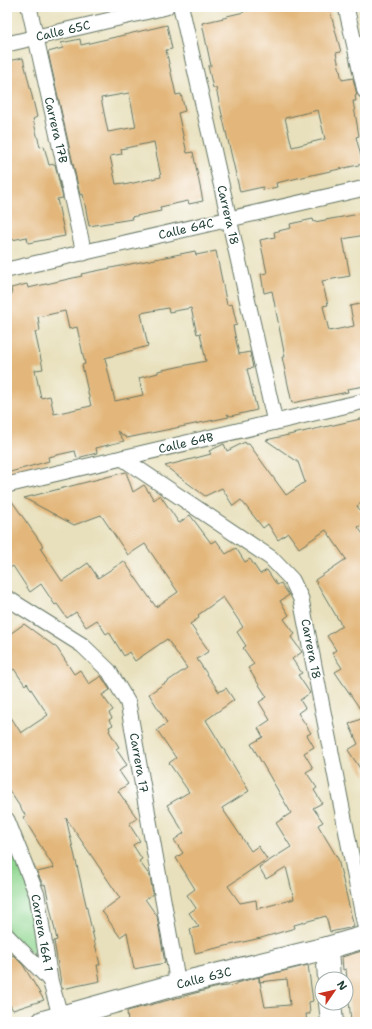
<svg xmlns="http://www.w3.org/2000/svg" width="372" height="1029" font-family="'Shantell Sans',sans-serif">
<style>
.green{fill:#90d690;stroke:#588a62}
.building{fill:#e3b77b;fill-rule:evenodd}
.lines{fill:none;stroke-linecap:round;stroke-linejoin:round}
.street-casing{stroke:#657664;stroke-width:17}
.secondary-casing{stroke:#657664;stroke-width:24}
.street{stroke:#fff;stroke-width:15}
.secondary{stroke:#fff;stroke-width:22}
.labels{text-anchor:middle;stroke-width:3.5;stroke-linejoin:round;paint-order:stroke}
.street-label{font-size:12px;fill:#1f3d34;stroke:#fff}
</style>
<rect width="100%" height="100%" fill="#fff"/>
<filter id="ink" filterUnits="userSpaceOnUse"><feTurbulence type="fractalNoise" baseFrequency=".025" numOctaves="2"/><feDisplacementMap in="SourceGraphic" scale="8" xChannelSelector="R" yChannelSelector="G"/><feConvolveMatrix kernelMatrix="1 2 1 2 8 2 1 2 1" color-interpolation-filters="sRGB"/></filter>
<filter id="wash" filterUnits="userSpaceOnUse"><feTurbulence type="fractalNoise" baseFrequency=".012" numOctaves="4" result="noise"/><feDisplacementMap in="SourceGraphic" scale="16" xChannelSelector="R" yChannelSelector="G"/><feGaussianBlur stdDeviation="0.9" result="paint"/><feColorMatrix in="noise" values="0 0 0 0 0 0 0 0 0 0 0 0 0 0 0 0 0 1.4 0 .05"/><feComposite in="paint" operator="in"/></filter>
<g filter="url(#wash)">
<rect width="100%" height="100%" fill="#e8e0bc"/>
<path class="green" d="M7 833 26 869 41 961 7 932Z"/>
<g id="blocks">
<g class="building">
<path d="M253 7H329L341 52 336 53 342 80 353 78 357 95H355L356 101H353L359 136 356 137 363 164 298 178 276 183 277 187 263 190V187L240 192 220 106 216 88H213L208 66H211L202 23 228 17 227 16 244 12V9ZM318 110 325 139 292 147 285 118Z"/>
<path d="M167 25 172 49 166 50 176 95 181 94 185 111 178 113 187 153 193 152 203 201 189 204 188 201 160 207 161 211 131 217 132 219 89 226 83 194 80 195 48 52 63 48 61 43 80 39 81 45ZM129 93 136 127 108 132 101 98ZM154 142 161 177 124 185V183L116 184 110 156 122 154 121 149Z"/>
<path d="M23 58 37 117 33 119 40 147 44 146 49 165 55 164 63 198 57 199 65 236 28 243 27 237 7 241V154L10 153 7 141V130L10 129 7 115V61Z"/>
<path d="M365 213V235L343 239 350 276 322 281 328 305 323 306 329 331 354 326 350 306 365 303V386L347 389 348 392 292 403 282 357H285L272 291 264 293 261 274 267 273 260 240 275 237 274 232 291 228 290 224 313 219 314 222Z"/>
<path d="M195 251 196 255 216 251 227 305 232 304 237 325 233 326 239 354 250 352 253 368 247 369 257 410 231 416 227 414 229 417 127 438 117 431 124 441 96 448 97 453 77 458 75 451 48 457 49 461 7 473V295L12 294 11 288 27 284 28 288 82 276 81 274ZM168 308 169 312 191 308 197 334 200 333 206 361 158 371V373L139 378 143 395 115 401 105 358 148 346 141 313ZM65 311 69 329 77 327 85 364 82 365 91 406 54 414 50 396 41 398 35 370 43 369 35 332 40 331 38 317Z"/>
<path d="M365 418V500L357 506 365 518V523L358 527 365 537V716L335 672 342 668 332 653 336 650 327 636 342 626 315 580 346 559 326 530 299 548 288 533 278 540 268 524 263 528 241 500 233 506 222 488 205 496 165 466 211 454 209 451 224 444 227 451 245 442 246 444H249L286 495 305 482 298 462 266 440Z"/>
<path d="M126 472 133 492 144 485 154 500 160 495 179 523 190 515 211 543 216 540 226 554 236 548 245 562 250 559 260 574 267 570 277 585 281 583 289 595 280 601 289 615 284 619 295 634 291 637 302 652 292 659 302 673 298 675 310 693 300 700 305 708 298 713 311 733 307 735 314 747 304 753 313 768 306 772 317 788 314 790 322 803 313 808 323 822 318 825 338 859 354 927 330 932 326 916 294 925 295 928 261 938 195 953 190 929 199 927 189 913 196 908 187 895 195 889 176 858 183 853 174 840 184 833 167 805 189 792 169 763 176 758 157 730 167 723 149 694 187 668 167 639 135 661 129 652 124 656 109 632 106 634 97 620 86 627 76 612 67 618 57 604 55 605 41 584 30 592 13 566 7 570V494L43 546 40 548 62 581 88 563 98 578 124 561 156 607 178 592 145 544 128 555 101 515 74 525 24 498ZM223 597 243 627 237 632 246 646 243 648 254 664 248 668 267 697 259 702 270 720 258 728 263 737 251 744 291 813 276 823 291 847 259 867 266 879 286 867 294 899 257 909 256 900 240 903 228 886 267 859 258 846 251 851 222 808 249 791 206 720 234 700 226 688 219 692 197 659 209 651 190 624 199 618 198 615Z"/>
<path d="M24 624 57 648 74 674 80 670 89 684 101 676 110 690 102 695 113 710 109 713 112 718 109 720 113 725 109 727 110 730 109 731 119 747 116 749 127 765 119 771 128 784 118 791 137 818 129 824 140 841 133 845 142 859 139 861 150 876 153 894 145 899 157 916 165 963 134 969 127 932 120 937 102 911 120 898 66 818 100 965H97L100 981 62 989 54 941 57 940 45 884 43 885 37 872 54 868 23 817 26 816 7 787V711L21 733 48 715 27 683 25 685 14 669 7 674V636Z"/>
<path d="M365 717V776L348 750 358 744 349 724Z"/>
<path d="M365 950V1022H351L346 969 343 970 342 957Z"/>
<path d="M13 955 23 965 44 1000 13 1010 7 1000V959Z"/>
<path d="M308 965 313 1001 309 1002 310 1014H306L307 1022H128L127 1011 218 987 236 985V983L259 977 265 1007 290 1005 287 979 259 982V977Z"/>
</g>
</g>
</g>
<g filter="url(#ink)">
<use href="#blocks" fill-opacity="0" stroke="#657664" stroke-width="1"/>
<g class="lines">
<g class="street-casing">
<g id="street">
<path d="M29 7 84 253"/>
<path d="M181 7 275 422"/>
<path d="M346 7 365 91"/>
<path d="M7 44 166 7"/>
<path d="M7 270 365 188"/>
<path d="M122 458 271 558 292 580 301 599 365 926"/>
<path d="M7 485 365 401"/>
<path d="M7 598 82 645 109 671 128 703 178 984"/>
<path d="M7 820 37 895 50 980 61 1018"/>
<path d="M7 936 50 980"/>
</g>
</g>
<g class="secondary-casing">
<g id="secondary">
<path d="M327 948 329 979"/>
<path d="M330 1003 332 1022"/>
<path d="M43 1022 178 984 327 948 365 937"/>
</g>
</g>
<use href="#street" class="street"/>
<use href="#secondary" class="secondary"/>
</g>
</g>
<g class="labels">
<g class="street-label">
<text transform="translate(63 31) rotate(-13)" y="4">Calle 65C</text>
<text transform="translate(56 130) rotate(77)" y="4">Carrera 17B</text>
<text transform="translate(228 215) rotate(77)" y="4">Carrera 18</text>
<text transform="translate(186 229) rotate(-13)" y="4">Calle 64C</text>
<text transform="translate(186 443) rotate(-13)" y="4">Calle 64B</text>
<text transform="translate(311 649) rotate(79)" y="4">Carrera 18</text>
<text transform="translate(139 763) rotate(80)" y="4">Carrera 17</text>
<text transform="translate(42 933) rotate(80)" y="4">Carrera 16A 1</text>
<text transform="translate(204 978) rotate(-14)" y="4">Calle 63C</text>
</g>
</g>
<rect width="372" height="1029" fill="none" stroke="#fff" stroke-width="24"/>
<g transform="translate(334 991) rotate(56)"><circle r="19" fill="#ffffff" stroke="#a5b1ae"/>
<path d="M0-3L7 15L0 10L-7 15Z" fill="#c8321e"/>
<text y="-6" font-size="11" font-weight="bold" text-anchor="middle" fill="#1f3d34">N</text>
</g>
</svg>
